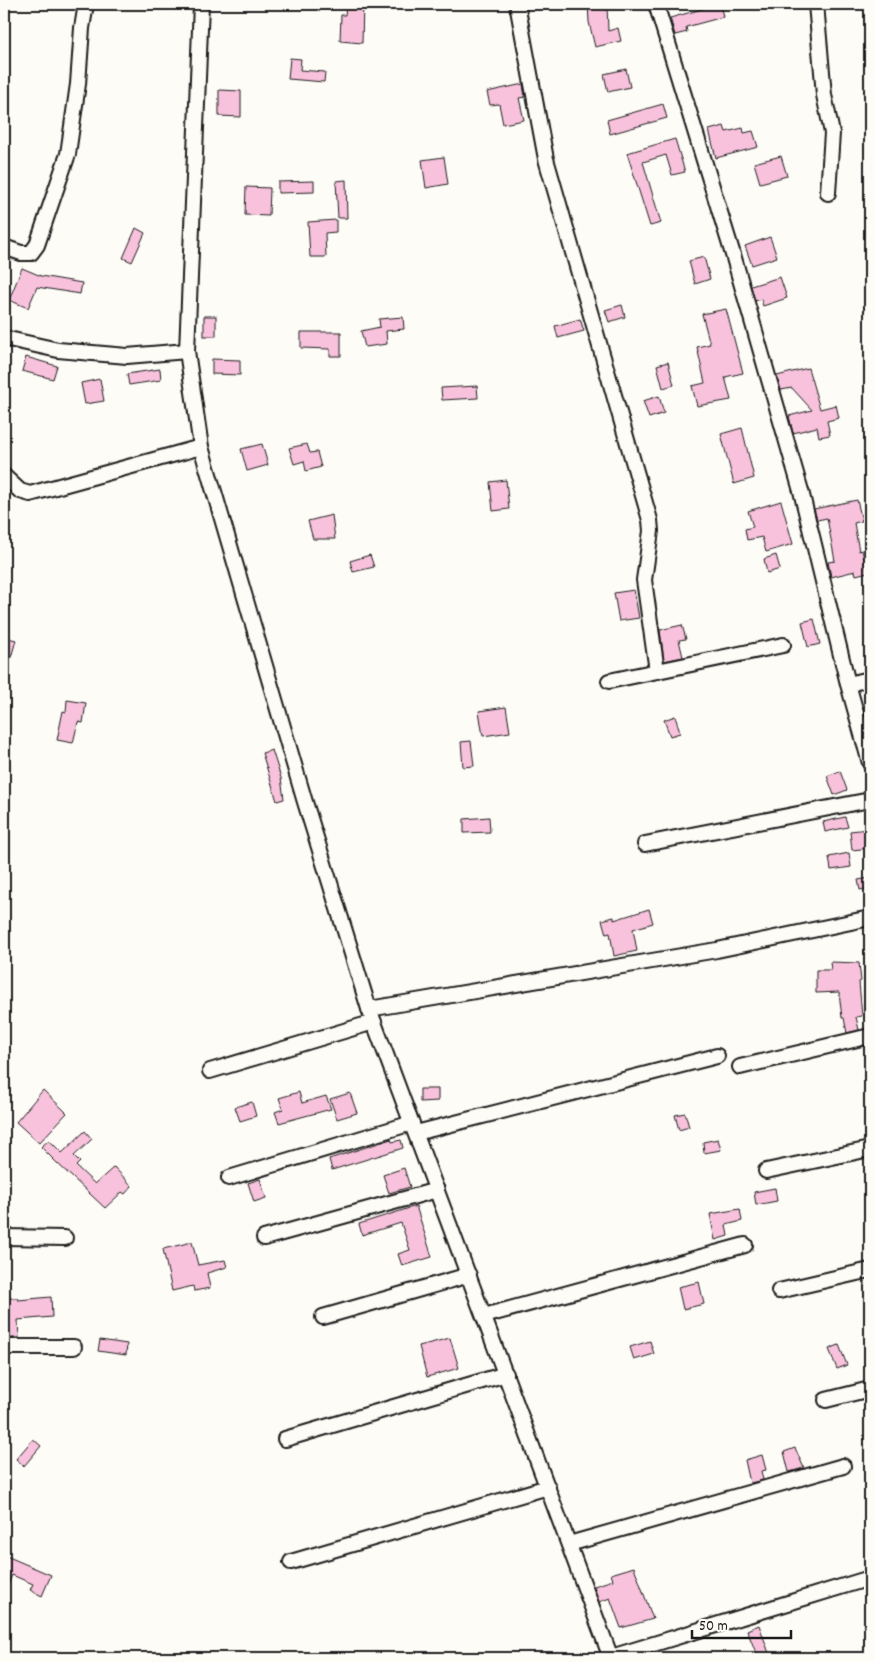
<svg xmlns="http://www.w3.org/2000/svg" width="874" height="1662" font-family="Dekko,sans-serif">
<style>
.building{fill:#f8c2dc;stroke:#1c1c1c}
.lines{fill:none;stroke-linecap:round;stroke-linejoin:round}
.street-casing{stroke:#1c1c1c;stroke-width:18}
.street{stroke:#fdfcf7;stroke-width:14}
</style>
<rect width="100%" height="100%" fill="#fdfcf7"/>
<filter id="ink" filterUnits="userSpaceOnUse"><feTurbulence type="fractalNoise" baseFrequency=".02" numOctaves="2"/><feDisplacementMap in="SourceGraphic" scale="10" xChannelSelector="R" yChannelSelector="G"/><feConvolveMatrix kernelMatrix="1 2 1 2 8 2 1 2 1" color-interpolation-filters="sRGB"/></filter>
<g filter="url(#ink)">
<g class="building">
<path d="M346 4H363L362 43 340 41 341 15H345Z"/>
<path d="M588 4H607L608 31 618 28 621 41 595 47 589 22Z"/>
<path d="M720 4 723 17 686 27 687 32 675 35 670 18Z"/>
<path d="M290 58 301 59 300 70 325 72 324 82 288 79Z"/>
<path d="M626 69 630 87 608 92 604 74Z"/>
<path d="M523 84 525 97 519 98 524 120 503 124 499 104 490 105 487 92Z"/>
<path d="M219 90 241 91V117L219 116Z"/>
<path d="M663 104 667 118 610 134 607 120Z"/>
<path d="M724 126 726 132 743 128 744 133 753 131 758 147 716 158 709 130Z"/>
<path d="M675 139 685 172 672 175 666 155 643 162 661 223 650 226 627 153Z"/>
<path d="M781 156 787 176 760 183 754 163Z"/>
<path d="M444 157 448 184 426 188 422 160Z"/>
<path d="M346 180 347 218H338L336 181Z"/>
<path d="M314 181V192L278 193V182Z"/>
<path d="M246 187 270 188 269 216 245 215Z"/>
<path d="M336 220V232L325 233 326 257H310L308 222Z"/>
<path d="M136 228 145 233 132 262 123 258Z"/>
<path d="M770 237 777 257 752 265 745 246Z"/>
<path d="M704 257 710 279 695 284 689 261Z"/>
<path d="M22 268 41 276 82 283 80 294 37 287 28 308 9 300Z"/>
<path d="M780 277 787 298 763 306 761 299 755 301 751 286Z"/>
<path d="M622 305 625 317 609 322 605 310Z"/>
<path d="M726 309 743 373 725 377 731 400 697 406 692 386 705 383 697 347 710 344 702 314Z"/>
<rect x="204" y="316" width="12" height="20"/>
<path d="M403 317 404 329 386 331 387 344 365 347 361 331 380 327 379 319Z"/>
<path d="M580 319 584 331 558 338 555 326Z"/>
<path d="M301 332H341V356H330V349L301 348Z"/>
<path d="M26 357 57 366 53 379 22 371Z"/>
<path d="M212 359 240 360V375L212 374Z"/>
<path d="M668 362 674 385 663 388 657 365Z"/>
<path d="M808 368 820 409 836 405 839 418 827 421 830 435 819 437 817 427 793 433 789 416 812 410 792 388 781 390 777 376Z"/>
<path d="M160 369 161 380 129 385 127 374Z"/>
<path d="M100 379 104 401 85 404 81 383Z"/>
<path d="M477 386 478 398 442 400 441 388Z"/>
<path d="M659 396 664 413 649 418 643 401Z"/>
<path d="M742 428 754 478 734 484 721 434Z"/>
<path d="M262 444 268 465 247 471 241 449Z"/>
<path d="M307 444 310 453 317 452 321 467 306 471 304 461 294 464 289 448Z"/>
<path d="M506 480 509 509 493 511 490 482Z"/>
<path d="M857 500 862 521 854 523 859 551 862 550 868 572 856 575 855 571 831 577 828 562 835 561 827 518 817 520 814 509Z"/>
<path d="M781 501 793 544 766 552 762 537 747 540 745 529 753 527 748 511Z"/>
<path d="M332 515 335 539H313L308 521Z"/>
<path d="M370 555 374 567 353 572 350 561Z"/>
<path d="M776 555 780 569 767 573 764 559Z"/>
<path d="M634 590 639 618 619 621 614 593Z"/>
<path d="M814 619 820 644 808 647 802 622Z"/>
<path d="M682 625 686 639 679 640 683 657 664 661 660 630Z"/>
<path d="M4 637 16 640 7 672 4 671Z"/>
<path d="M67 700 86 703 83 723 78 722 73 743 57 740 63 711 66 712Z"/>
<path d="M506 707 510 732 483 736 479 711Z"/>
<path d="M675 716 680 733 670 736 664 720Z"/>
<path d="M471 741 474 766 463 767 461 742Z"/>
<path d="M272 750 281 778 284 799 277 801 262 753Z"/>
<path d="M840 771 847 790 834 795 827 776Z"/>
<path d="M489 817 490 832 464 833V819Z"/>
<path d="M845 817 848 827 825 832 823 822Z"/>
<path d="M869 829 870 848 852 850 850 831Z"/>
<path d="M849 853 851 867 831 870 829 857Z"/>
<path d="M870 878V888L860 890 858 880Z"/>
<path d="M649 909 653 923 633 929 637 951 614 956 610 933 606 934 602 920 614 917V920Z"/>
<path d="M830 962 859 963 861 981 859 982 862 1016 856 1017 859 1030 847 1033 844 1018H842L839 992 816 993V970H831Z"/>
<path d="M420 1089H438V1101L420 1102Z"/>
<path d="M43 1090 67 1113 39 1143 16 1122Z"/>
<path d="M299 1092 302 1103 326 1096 331 1109 279 1123 275 1112 283 1109 279 1098Z"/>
<path d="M350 1093 357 1113 337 1119 330 1099Z"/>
<path d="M252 1102 256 1116 240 1121 235 1107Z"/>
<path d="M685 1113 689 1127 679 1130 675 1115Z"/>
<path d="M85 1131 92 1139 74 1156 80 1162 76 1166 95 1184 114 1167 132 1186 125 1194 122 1192 105 1208 57 1163 41 1147 49 1140 62 1153Z"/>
<path d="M391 1139 392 1142 401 1140 403 1148 332 1170 329 1159Z"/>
<path d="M718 1139 721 1150 704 1153 703 1142Z"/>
<path d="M404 1168 410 1187 389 1193 383 1175Z"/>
<path d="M260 1179 266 1198 254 1202 248 1183Z"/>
<path d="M775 1188 777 1201 756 1205 754 1192Z"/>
<path d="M416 1206 432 1257 402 1266 398 1254 410 1250 401 1223 362 1235 359 1224Z"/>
<path d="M740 1209 742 1221 726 1225 728 1236 715 1240 710 1214Z"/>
<path d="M192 1242 198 1265 225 1260 227 1267 207 1273 210 1288 194 1291 193 1286 172 1291 163 1249Z"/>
<path d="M699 1282 704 1304 683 1309 678 1287Z"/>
<path d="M51 1297 52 1317 18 1320 19 1338H4V1298H18V1300Z"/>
<path d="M450 1338 459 1368 427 1377 419 1346Z"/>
<path d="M100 1340 127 1344 126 1355 98 1351Z"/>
<path d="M650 1341 654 1354 634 1360 630 1347Z"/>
<path d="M839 1345 847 1365 837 1369 829 1349Z"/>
<path d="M33 1439 41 1446 24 1466 16 1459Z"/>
<path d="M795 1448 804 1468 789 1472 784 1452Z"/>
<path d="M762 1455 766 1470 761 1471 763 1480 750 1483 745 1460Z"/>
<path d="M4 1555 51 1575 42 1596 30 1590 33 1584 12 1575 4 1594Z"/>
<path d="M634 1567 653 1619 621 1628 610 1598 599 1602 594 1586 613 1580 611 1574Z"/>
<path d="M759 1625 770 1656 763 1658H758L747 1630Z"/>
</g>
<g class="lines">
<g class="street-casing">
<g id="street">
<path d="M201 4 187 351 201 447 305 802 369 1009 611 1658"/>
<path d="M517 4 546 159 650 520 651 531 644 580 657 671"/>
<path d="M656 4 734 258 801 491 848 684 870 763"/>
<path d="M816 4 824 95 832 133 828 193"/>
<path d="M4 247 21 253H31L37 245 68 154 78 84 82 28 86 4"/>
<path d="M4 338 58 350 127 356 187 351"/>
<path d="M4 476 20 491 30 494 201 447"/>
<path d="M609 681 783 645"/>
<path d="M848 684 870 679"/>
<path d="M645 844 870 800"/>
<path d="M369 1009 717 950 870 918"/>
<path d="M740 1067 870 1036"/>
<path d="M210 1071 374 1022"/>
<path d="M416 1133 717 1056"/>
<path d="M766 1171 870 1149"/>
<path d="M229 1178 412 1123"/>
<path d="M4 1237 65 1238"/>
<path d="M264 1238 437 1190"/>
<path d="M779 1291 870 1270"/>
<path d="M484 1316 745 1245"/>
<path d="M323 1317 469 1275"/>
<path d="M4 1347H74"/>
<path d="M826 1400 870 1389"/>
<path d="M285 1439 506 1374"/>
<path d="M569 1544 843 1466"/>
<path d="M291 1562 548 1487"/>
<path d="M611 1657 870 1578"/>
</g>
</g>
<use href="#street" class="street"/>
</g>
</g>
<rect width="874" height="1662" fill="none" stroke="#fdfcf7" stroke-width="20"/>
<rect x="10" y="10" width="854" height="1642" fill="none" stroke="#1c1c1c" stroke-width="2" filter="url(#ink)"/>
<path d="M692 1630v8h99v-8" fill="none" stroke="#1c1c1c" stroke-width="2.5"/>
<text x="699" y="1630" font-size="15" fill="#1c1c1c" stroke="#fdfcf7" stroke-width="4" paint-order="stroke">50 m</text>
</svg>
